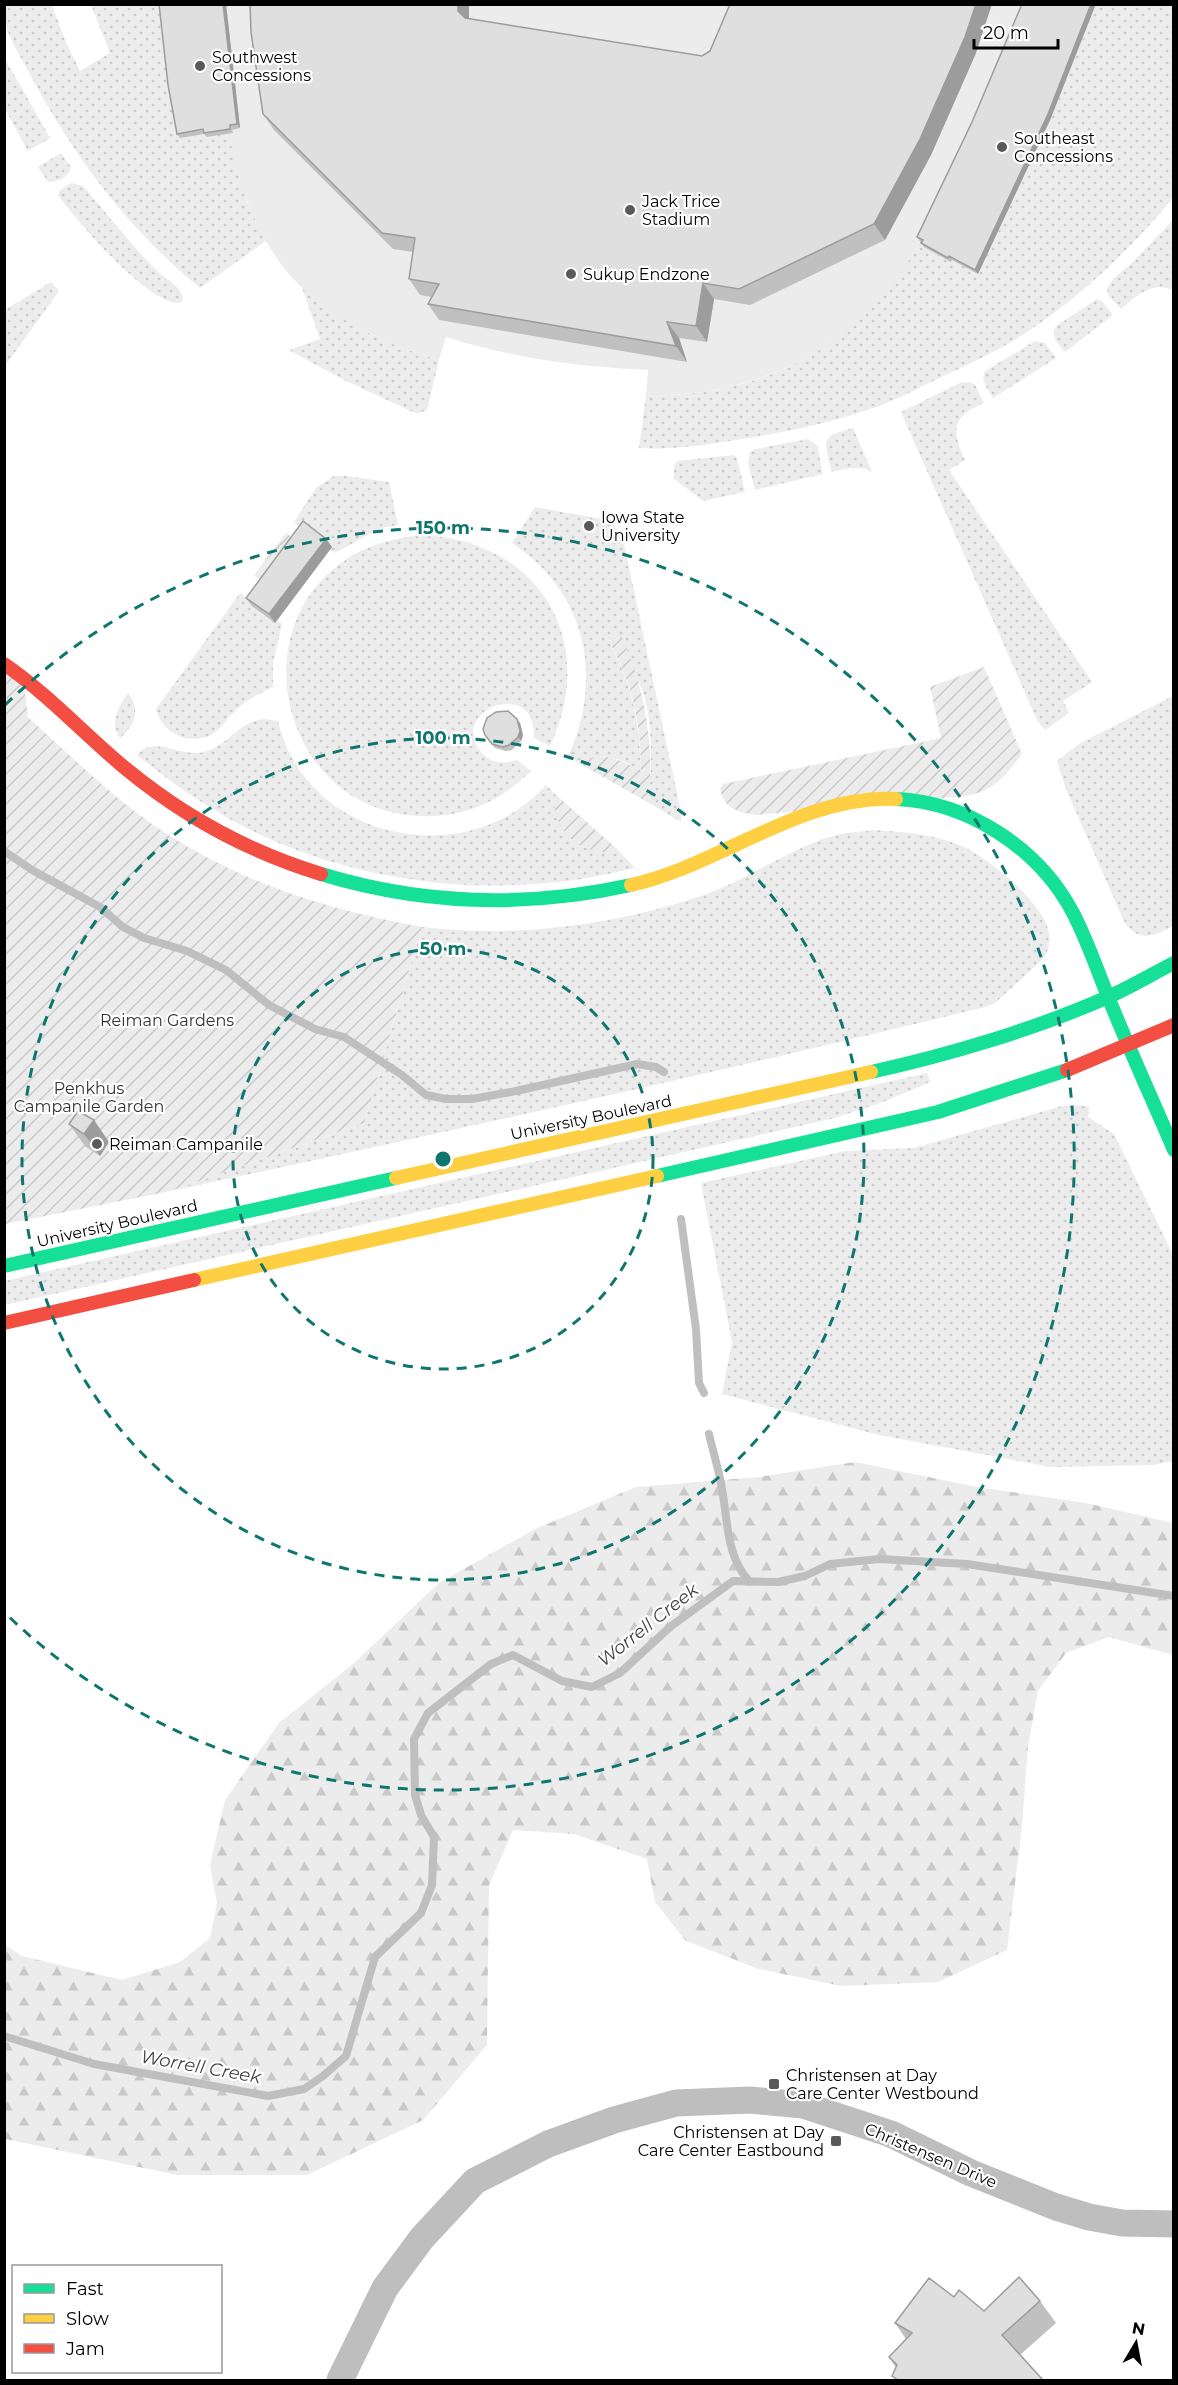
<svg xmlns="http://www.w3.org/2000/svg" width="1178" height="2385" font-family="Montserrat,sans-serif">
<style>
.grass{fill:url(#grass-dots)}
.forest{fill:url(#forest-firs)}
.garden{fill:url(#garden-furrows)}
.pitch{fill:#ececec}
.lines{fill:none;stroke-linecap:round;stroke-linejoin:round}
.stream{stroke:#bfbfbf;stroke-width:8}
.street{stroke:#bebebe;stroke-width:27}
.fast{stroke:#16e098;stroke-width:14}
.slow{stroke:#ffcf43;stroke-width:14}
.jam{stroke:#f24e42;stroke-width:14}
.wall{fill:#c0c0c0}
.shaded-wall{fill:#9c9c9c}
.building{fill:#dfdfdf;stroke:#9c9c9c;stroke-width:1.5}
.ring{fill:none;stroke:#0f766e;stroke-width:3;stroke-dasharray:10 8}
.poi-dot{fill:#595959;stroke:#fff;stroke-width:2}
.labels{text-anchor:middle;stroke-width:4.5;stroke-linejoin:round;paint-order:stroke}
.poi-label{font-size:16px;fill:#000;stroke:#fff;text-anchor:start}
.park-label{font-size:16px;fill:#333;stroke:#fff}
.street-label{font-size:16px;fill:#000;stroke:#fff}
.water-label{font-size:18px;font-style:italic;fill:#444;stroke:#fff}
.centre{fill:#0f766e;stroke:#fff;stroke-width:3}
.ring-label{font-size:18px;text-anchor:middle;font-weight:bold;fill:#0f766e;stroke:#fff;stroke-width:4.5;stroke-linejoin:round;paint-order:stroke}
</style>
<defs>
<pattern id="grass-dots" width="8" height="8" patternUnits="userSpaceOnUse" patternTransform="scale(1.5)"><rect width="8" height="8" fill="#ececec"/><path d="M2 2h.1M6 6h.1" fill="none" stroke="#c9c9c9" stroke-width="1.8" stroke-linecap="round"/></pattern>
<pattern id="forest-firs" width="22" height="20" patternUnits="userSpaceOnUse" patternTransform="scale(1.5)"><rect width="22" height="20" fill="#ececec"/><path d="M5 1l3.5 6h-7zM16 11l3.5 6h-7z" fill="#c9c9c9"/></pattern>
<pattern id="garden-furrows" width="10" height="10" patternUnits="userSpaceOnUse" patternTransform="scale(1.5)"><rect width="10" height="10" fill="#ececec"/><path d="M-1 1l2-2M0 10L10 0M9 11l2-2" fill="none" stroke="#c9c9c9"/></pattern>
</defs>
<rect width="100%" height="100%" fill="#fff"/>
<g class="grass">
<path d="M4 5H52L65 40 80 71 110 53 91 5H161L180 138 206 133H229L246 199 266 241 200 288C129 230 74 157 31 76 23 61 9 39 5 23 3 17 4 10 4 5Z"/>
<path d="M1096 5H1173V198C1132 247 1084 294 1030 330 1005 347 978 360 950 373 926 384 901 398 876 407 834 422 791 431 748 438 712 444 676 450 639 448L646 395C742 398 833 361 892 283 902 270 912 257 920 241L978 274 1051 118Z"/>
<path d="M4 57 50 138 28 151 5 109Z"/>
<path d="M61 153 71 167C69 177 58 182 48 182L38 167Z"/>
<path d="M71 183 83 186C108 215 131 245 158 272 167 280 181 286 183 299L180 303C148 305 77 221 58 195L60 190Z"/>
<path d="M1173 220V290C1151 281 1137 295 1121 309L1108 295 1107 289 1113 279 1132 263Z"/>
<path d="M51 282 59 291 5 366V310Z"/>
<path d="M301 285C337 322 391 346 439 360L427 410 419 413 413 412 346 381 289 350 320 339Z"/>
<path d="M1097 299 1103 302 1113 315 1065 352C1058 343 1050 337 1056 326Z"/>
<path d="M1035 341 1045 343 1056 358 993 398C988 389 980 381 985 371Z"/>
<path d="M970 382 975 385 984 403C952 416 951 430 965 460L949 470 1092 682 1063 701 1069 713 1045 730 1038 722 901 412 960 383Z"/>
<path d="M853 428 872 472C860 465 845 469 832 472 825 441 818 437 853 428Z"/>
<path d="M808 439 817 445 823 474 755 490 748 464 750 452 756 449Z"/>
<path d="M734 455 737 458 745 492 703 501 674 479V465L677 461Z"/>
<path d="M334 476H346L389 482 398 525 381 528 335 553 294 522 316 488Z"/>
<path d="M535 507 612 521 624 544 681 812V822L649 803C651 770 655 713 639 683 632 669 619 655 609 642 633 686 640 724 641 774 624 756 600 752 577 762L568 757C604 677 587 593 512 543Z"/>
<path d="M420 535C538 539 600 640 550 746L534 738C537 674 443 712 483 754 492 764 506 764 517 760L531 771C500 802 462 819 417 816 281 808 236 622 355 554 375 543 397 538 420 535Z"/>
<path d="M240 593 254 603 252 606 274 622 277 620 282 624 273 663V687C259 693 245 701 234 712 226 719 221 730 211 735 188 746 162 733 156 709Z"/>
<path d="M128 693C141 710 135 725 120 738 109 723 119 706 128 693Z"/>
<path d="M1173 696V926C1154 937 1135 943 1123 919L1066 789 1057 761 1079 744Z"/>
<path d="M265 719 278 721C306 841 467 874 546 785L554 793V800L613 851 617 849 635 868C617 872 599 876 581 879 457 898 319 875 211 808 185 792 161 774 137 755 153 734 181 758 204 752 228 746 240 720 265 719Z"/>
<path d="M874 830C905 832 935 834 964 847 989 859 1045 904 1049 933 1051 943 1048 951 1043 959L995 1003 985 1007C715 1073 443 1133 171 1191L364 1123 422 927C517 938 611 926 701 896 747 881 787 849 833 836 846 832 861 832 874 830Z"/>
<path d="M927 1073 930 1082 883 1102 835 1118 5 1305 4 1281Z"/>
<path d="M1075 1105 1089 1107 1088 1117 1114 1134 1173 1255V1461L1154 1465 1051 1467 879 1435 722 1394 732 1342 701 1183 845 1151 914 1148 1062 1106Z"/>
</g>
<path class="forest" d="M855 1462 977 1487 1086 1503 1173 1523V1655L1109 1637 1066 1653 1038 1691 1028 1746 1022 1826 1007 1950 938 1982 841 1986 759 1969 686 1941 655 1902 647 1859 574 1834 513 1830 489 1885 487 2045 423 2120 307 2175H177L5 2139V1945L22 1956 122 1980 180 1962 210 1938 217 1903 210 1865 225 1800 279 1723 354 1663 439 1583 535 1529 636 1487 759 1477Z"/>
<g class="garden">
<path d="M286 533 300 542 267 585 254 575Z"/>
<path d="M621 635C646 693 654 741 649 803L577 762C601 751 622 758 641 773 641 723 633 685 609 641Z"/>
<path d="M5 664 23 677 28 717C65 751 101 786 141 816 225 878 321 909 422 927L364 1123 171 1191 5 1224Z"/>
<path d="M984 667 1022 754C1004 777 996 790 966 796L756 815C738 812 723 809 720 788L723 784 941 738 930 687Z"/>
<path d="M554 793 617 849C607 854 599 852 589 849 564 841 552 817 554 793Z"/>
</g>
<path class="pitch" d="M161 5H1096L1051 118 978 274 952 260 951 262 924 247 925 244 920 241C869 344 757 399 646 395L648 370C578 367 513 358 446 337L439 360C380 343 311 310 276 257 251 220 237 177 229 134H206L180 138 171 90Z"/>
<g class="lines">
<g class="stream">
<path d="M4 851 32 870 100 907 123 927 144 938 187 951 226 970 269 1005 315 1029 344 1037 402 1075 426 1095 446 1099H472L516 1091 637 1064 656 1067 664 1072"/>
<path d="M681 1219 696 1329 699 1383 704 1393"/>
<path d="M709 1434C713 1452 719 1470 722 1489 728 1521 726 1556 749 1581"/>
<path d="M4 2036 94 2064 268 2096 304 2089 323 2076 346 2056 375 1957 421 1913 432 1885 434 1837 421 1815 415 1795 414 1739 428 1713 491 1664 513 1655 562 1681 592 1687 620 1673 670 1627 733 1581 778 1582 805 1576 830 1564 879 1559 967 1564 1174 1596"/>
</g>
<path class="street" d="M340 2380 385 2288 422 2238 475 2181 548 2144 614 2120 676 2103 750 2100 803 2105 891 2134 971 2173 1056 2207 1089 2217 1122 2223 1174 2224"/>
<g class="fast">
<path d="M896 799C968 802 1038 848 1072 911 1088 941 1098 973 1111 1004 1131 1053 1153 1101 1174 1150"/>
<path d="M321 874C423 905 527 908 631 885"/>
<path d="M871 1072C948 1055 1036 1029 1108 997 1131 987 1152 974 1174 963"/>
<path d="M657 1176 938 1112 1067 1070"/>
<path d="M4 1266 396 1178"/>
</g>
<g class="slow">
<path d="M631 885C721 865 800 795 896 799"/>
<path d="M396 1178 871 1072"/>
<path d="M194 1280 657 1176"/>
</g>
<g class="jam">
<path d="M4 664C48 694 84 734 125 768 183 816 249 852 321 874"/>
<path d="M1067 1070 1174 1025"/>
<path d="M4 1323 194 1280"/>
</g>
</g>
<g class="wall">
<path d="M159 4H226L240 128 232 130 233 133 207 137 204 134 180 138 177 134Z"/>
<path d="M1017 17 1051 118 978 274 952 260 951 262 924 247 917 237 972 122Z"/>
<path d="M469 19 702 56 976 53 931 155 885 240 750 305 714 299 707 342 679 338 687 362 439 320 428 304 432 297 420 295 409 279 413 252 393 249 274 130 263 114Z"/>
<path d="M326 539 332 547 275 623 252 606 246 598Z"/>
<path d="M520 723 523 735 521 741 512 750 506 751 495 748 485 735Z"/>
<path d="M69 1124 109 1142 100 1156 85 1146Z"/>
<path d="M954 2297 984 2311 1040 2301 1056 2323 1020 2355 1043 2380H896L892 2376 896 2368 889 2357 906 2339 895 2323Z"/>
</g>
<g class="shaded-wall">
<path d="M223 4H226L240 128 237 124Z"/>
<path d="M458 4H469V27L458 11Z"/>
<path d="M976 4H992L976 53 931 155 885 240 874 224Z"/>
<path d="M1091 4H1096L1051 118 978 274 975 270Z"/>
<path d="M703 283 714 299 707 342 696 326Z"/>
<path d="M667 322 679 338 687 362 676 346Z"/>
<path d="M326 539 332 547 275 623 269 614Z"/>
<path d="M517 719 520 723 523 735 521 741 518 737Z"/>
<path d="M94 1120 109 1142 100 1156 84 1134Z"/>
</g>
<g class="building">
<path d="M159 4H223L237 124 230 125V129L204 133 203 129 177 134 168 85Z"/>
<path d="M250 4H458V11L465 18 702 56 710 51 730 4H976L965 37 920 139 874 224 739 289 703 283 696 326 667 322 676 346 428 304 439 284 409 279 415 238 382 233 263 114 251 32Z"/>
<path d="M1022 4H1091L1048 114 975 270 949 256 948 258 921 243 923 240 917 237 972 122Z"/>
<path d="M303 521 326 539 269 614 246 598Z"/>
<path d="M508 711 517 719 520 731 518 737 509 745 503 747 492 744 485 735 483 729 487 718 496 712Z"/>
<path d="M78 1111 94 1120 84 1134 69 1124Z"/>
<path d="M1019 2277 1040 2301 1002 2335 1043 2380H898L892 2376 897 2365 889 2357 912 2333 895 2323 929 2278 954 2297 959 2290 984 2311Z"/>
</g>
<g class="ring">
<circle cx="443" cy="1159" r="210"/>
<circle cx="443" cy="1159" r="421"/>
<path d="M5 705A631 631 0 1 1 5 1613"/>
</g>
<g class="poi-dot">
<circle cx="200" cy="66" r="6"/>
<circle cx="1002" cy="147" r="6"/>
<circle cx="630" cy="210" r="6"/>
<circle cx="571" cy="274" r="6"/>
<circle cx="589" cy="526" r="6"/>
<circle cx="97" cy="1144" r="6"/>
<rect x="768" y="2078" width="12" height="12" rx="3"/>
<rect x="830" y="2135" width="12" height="12" rx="3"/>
</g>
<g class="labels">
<g class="poi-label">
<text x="212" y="63">Southwest<tspan x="212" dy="18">Concessions</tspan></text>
<text x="1014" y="144">Southeast<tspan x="1014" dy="18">Concessions</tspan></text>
<text x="642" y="207">Jack Trice<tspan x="642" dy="18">Stadium</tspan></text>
<text x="583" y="280">Sukup Endzone</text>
<text x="601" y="523">Iowa State<tspan x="601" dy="18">University</tspan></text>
<text x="109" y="1150">Reiman Campanile</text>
<text x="786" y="2081">Christensen at Day<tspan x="786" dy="18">Care Center Westbound</tspan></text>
<text x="824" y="2138" text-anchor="end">Christensen at Day<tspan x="824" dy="18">Care Center Eastbound</tspan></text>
</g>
<g class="park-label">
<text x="167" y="1026">Reiman Gardens</text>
<text x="89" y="1094">Penkhus<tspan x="89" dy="18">Campanile Garden</tspan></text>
</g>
<g class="street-label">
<text transform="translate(591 1117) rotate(-12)" y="6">University Boulevard</text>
<text transform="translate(117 1223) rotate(-13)" y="6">University Boulevard</text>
<text transform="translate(931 2155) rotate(23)" y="6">Christensen Drive</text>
</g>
<g class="water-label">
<text transform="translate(648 1625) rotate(-38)" y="6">Worrell Creek</text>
<text transform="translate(201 2067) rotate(10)" y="6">Worrell Creek</text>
</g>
</g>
<circle cx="443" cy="1159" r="9" class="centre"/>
<g class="ring-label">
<text x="443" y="534">150 m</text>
<text x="443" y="744">100 m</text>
<text x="443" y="955">50 m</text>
</g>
<rect width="1178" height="2385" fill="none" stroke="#000000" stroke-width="12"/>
<rect x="12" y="2265" width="210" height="108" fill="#ffffff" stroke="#999999" stroke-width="1.5"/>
<rect x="24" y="2284" width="30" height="9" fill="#16e098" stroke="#999999" stroke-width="1.5"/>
<text x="66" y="2295" font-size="18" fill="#000000">Fast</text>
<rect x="24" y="2314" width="30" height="9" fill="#ffcf43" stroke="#999999" stroke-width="1.5"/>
<text x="66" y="2325" font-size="18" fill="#000000">Slow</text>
<rect x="24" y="2344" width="30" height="9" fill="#f24e42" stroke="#999999" stroke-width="1.5"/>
<text x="66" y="2355" font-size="18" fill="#000000">Jam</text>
<g transform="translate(1136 2343) rotate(10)" stroke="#ffffff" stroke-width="4.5" paint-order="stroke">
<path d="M0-4.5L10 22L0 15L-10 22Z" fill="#000000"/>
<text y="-9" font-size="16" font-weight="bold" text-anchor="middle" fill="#000000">N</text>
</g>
<path d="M974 39v9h84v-9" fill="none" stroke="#000000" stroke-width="3"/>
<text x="983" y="39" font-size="18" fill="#000000" stroke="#ffffff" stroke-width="4.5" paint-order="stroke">20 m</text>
</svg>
